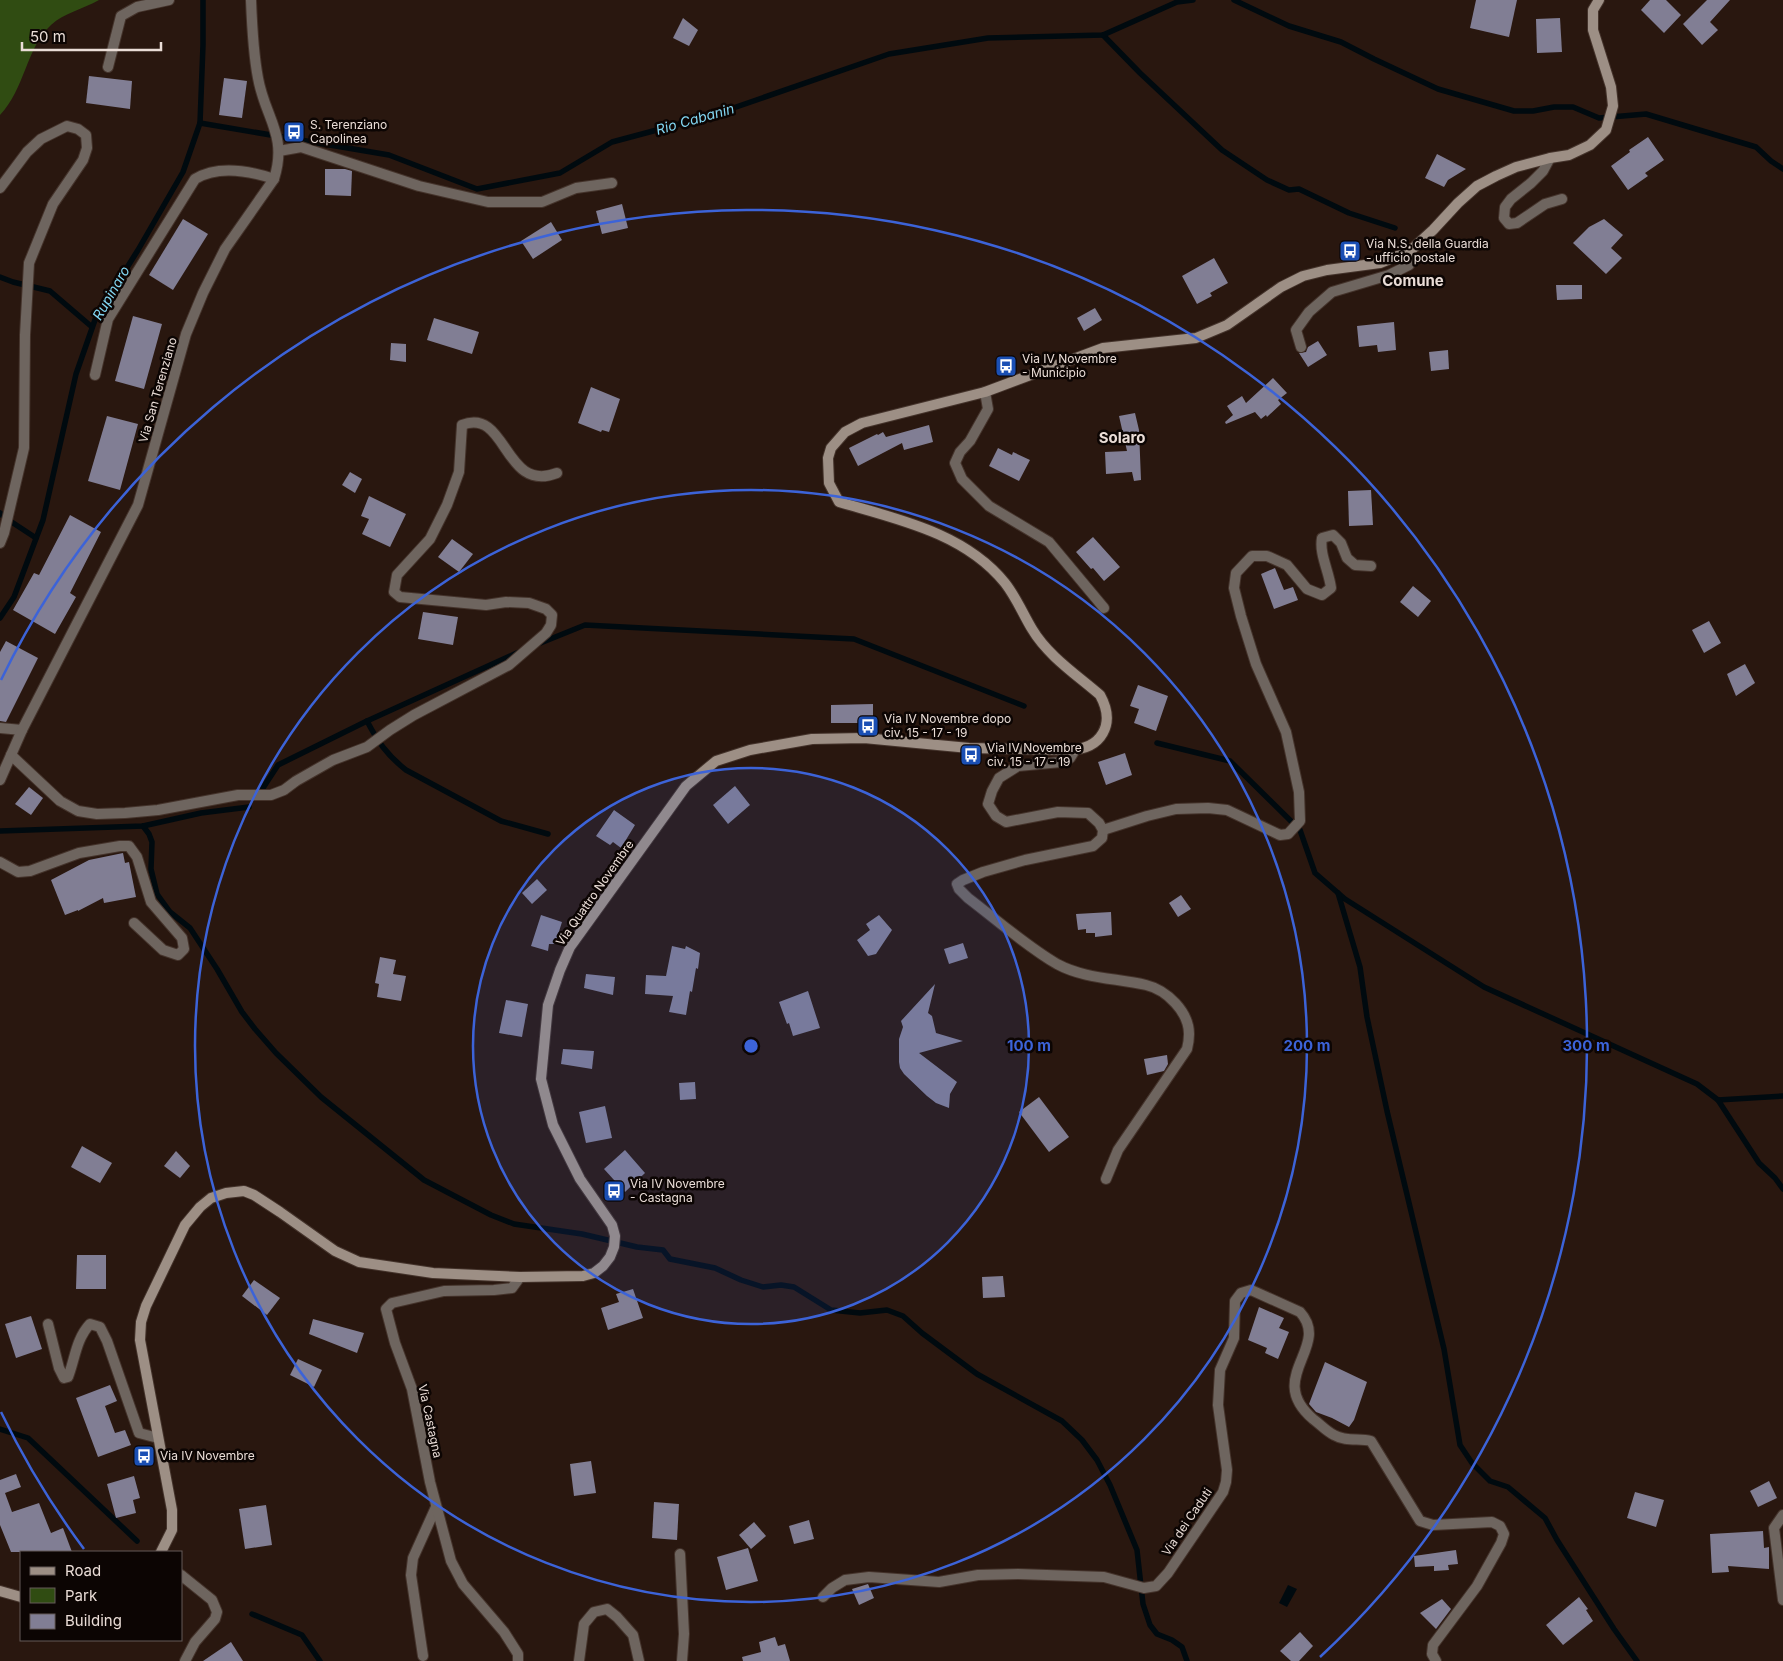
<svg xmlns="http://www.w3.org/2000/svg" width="1783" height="1661" font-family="Inter,sans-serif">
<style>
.green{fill:#304c12}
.water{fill:#000a0f}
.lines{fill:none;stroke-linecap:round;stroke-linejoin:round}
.stream{stroke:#000a0f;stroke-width:5.5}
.building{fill:#817e94}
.minor-casing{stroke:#44332b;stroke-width:12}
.tertiary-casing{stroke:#44332b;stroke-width:12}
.secondary-casing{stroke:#44332b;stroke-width:12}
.minor{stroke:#6e655f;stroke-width:10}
.tertiary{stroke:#6e655f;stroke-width:10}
.secondary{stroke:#9d8f85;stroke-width:10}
.ring{fill:none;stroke:#3c63d8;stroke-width:2.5}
.labels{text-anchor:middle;stroke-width:5;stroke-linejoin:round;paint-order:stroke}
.poi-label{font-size:12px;fill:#eaddd7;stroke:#0c0503;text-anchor:start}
.street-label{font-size:12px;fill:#eaddd7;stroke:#0c0503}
.water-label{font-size:14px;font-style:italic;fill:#82d6f2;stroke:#0c0503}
.quarter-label{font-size:15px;font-weight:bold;fill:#eaddd7;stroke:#0c0503}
.centre{fill:#3c63d8;stroke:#0c0503;stroke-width:2.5}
.ring-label{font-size:15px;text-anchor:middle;font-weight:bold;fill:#3c63d8;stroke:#0c0503;stroke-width:5;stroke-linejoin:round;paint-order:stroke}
</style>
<rect width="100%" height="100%" fill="#29170f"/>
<path class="green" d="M0 0H99C83 9 64 13 51 25 26 48 25 89 0 115Z"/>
<path class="water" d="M1288 1585 1297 1589 1287 1607 1279 1603Z"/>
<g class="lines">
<g class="stream">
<path d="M1234 0 1289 26 1341 42 1374 59 1438 89 1514 111H1533L1554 107H1573L1599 118 1646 114 1756 147 1771 161 1783 169"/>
<path d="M1103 35 1140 73 1222 150 1267 180 1289 190 1299 189 1349 213 1395 228"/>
<path d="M200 123 389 155 477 189 560 173 612 142 713 115 889 54 988 38 1103 35 1177 2 1193 0"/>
<path d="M0 277 13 282 50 291 92 327"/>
<path d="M0 513 4 517 36 538"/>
<path d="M0 618 14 597 43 520 76 374 96 317 138 250 183 172 200 123 203 45V0"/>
<path d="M538 644 585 625 854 639 1024 706"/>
<path d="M367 721C378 742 387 755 406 770L501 821 548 834"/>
<path d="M1157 743 1230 761 1300 830 1315 873 1345 899 1484 987 1697 1084 1718 1100 1783 1096"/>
<path d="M263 788 278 765 367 721 521 651"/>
<path d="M143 826 149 834 152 842 151 869 157 894 170 912 190 928 217 969 242 1012 255 1029 276 1053 321 1097 424 1180 491 1215 514 1224 582 1234 637 1247 663 1250 670 1259 715 1268 741 1280 763 1287 781 1285 794 1287 831 1310 860 1313 887 1310 903 1316 922 1333 977 1374 1062 1421 1082 1440 1097 1460 1110 1485 1137 1550 1143 1604 1150 1625 1157 1634 1172 1640 1182 1647 1187 1661"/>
<path d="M0 831 143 826 201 813 249 807"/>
<path d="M1338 893 1360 967 1367 1017 1387 1111 1444 1349 1460 1445 1472 1463 1490 1481 1508 1487 1545 1518 1557 1540 1614 1629 1637 1661"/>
<path d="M1718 1100 1759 1163 1775 1178 1783 1189"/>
<path d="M0 1429 28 1438 137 1541"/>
<path d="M252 1614 302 1635 320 1661"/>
</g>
</g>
<g class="building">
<path d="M1476 0H1517L1509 37 1470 28Z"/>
<path d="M1650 0H1666L1681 15 1664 33 1641 10Z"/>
<path d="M1707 0H1730L1710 22 1718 30 1702 45 1683 24Z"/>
<path d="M683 18 698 30 689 46 673 38Z"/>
<path d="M1560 18 1562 52 1537 53 1536 19Z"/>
<path d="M89 76 132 81 130 109 86 103Z"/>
<path d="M224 78 247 81 242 118 219 115Z"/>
<path d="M1648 137 1664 160 1645 173 1648 176 1628 190 1611 166 1630 152 1629 150Z"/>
<path d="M1437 154 1466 169 1448 180 1444 187 1425 178Z"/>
<path d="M325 169H345L352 171 351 196 325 195Z"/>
<path d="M622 204 628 228 602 234 596 211Z"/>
<path d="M183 219 208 234 173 290 149 275Z"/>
<path d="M1604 219 1623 235 1611 248 1622 258 1606 274 1573 243 1589 227Z"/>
<path d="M551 222 562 240 533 259 521 241Z"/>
<path d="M1214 258 1228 283 1210 293 1212 296 1197 304 1182 276Z"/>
<path d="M1556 285H1582V299L1557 300Z"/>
<path d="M1095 308 1102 320 1084 331 1077 318Z"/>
<path d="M133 316 162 324 144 389 115 381Z"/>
<path d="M434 318 479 332 472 354 427 340Z"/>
<path d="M1394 322 1396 350 1378 352 1377 345 1359 347 1357 326Z"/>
<path d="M1318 341 1327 355 1308 367 1299 353 1306 352 1308 347Z"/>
<path d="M391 343 406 344V362L390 360Z"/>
<path d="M1448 350 1449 369 1431 371 1429 352Z"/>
<path d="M1273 378 1287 393 1278 400 1281 404 1267 417 1266 415 1261 419 1255 412 1226 424 1225 422 1233 415 1227 406 1242 396 1246 403Z"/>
<path d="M591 387 620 399 609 432 602 430 601 432 578 423Z"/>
<path d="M1135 413 1139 430 1141 480 1134 481 1132 472 1106 474 1105 452 1127 451 1119 416Z"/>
<path d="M107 416 138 424 120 490 88 481Z"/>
<path d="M929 425 933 442 904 450 902 443 858 466 849 448 877 434 878 435 883 432 886 437Z"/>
<path d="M998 448 1012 455 1013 452 1030 460 1019 481 989 466Z"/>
<path d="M350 472 362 479 355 493 342 485Z"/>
<path d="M1371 490 1373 525 1349 526 1348 491Z"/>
<path d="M369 496 406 514 390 547 362 534 369 519 361 516Z"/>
<path d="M70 515 101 532 70 593 76 597 55 634 13 610 34 573 39 575Z"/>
<path d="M1093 537 1120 567 1104 581 1093 568 1091 569 1076 552Z"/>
<path d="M452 539 473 554 459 572 438 557Z"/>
<path d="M1275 568 1284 590 1293 587 1298 600 1274 609 1261 574Z"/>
<path d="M1413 586 1431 601 1418 617 1400 602Z"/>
<path d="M423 612 458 617 453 645 418 639Z"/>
<path d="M1709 621 1721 643 1704 653 1692 630Z"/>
<path d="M6 641 38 658 6 722 0 721V652Z"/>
<path d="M1745 664 1755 683 1736 696 1727 674Z"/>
<path d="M1138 685 1168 696 1156 731 1134 723 1139 709 1130 706Z"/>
<path d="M873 704V723H831V705Z"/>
<path d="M1125 753 1132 775 1106 785 1098 762Z"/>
<path d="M735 786 750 805 728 824 713 805Z"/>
<path d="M29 787 43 798 31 815 15 804Z"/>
<path d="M614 810 635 825 621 848 613 842 610 845 596 836Z"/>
<path d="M123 853 125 863 129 862 136 897 104 903 103 898 78 911V910L65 915 51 880 89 860Z"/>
<path d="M537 879 547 890 532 904 522 893Z"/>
<path d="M1181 895 1191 909 1178 917 1169 903Z"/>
<path d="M1111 912 1112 935 1095 937V933H1086V929L1078 930 1076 914Z"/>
<path d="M541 915 562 922 555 944H549L548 951 531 946Z"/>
<path d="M879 915 892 930 876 954 868 956 857 940 870 930 866 924Z"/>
<path d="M963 943 968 958 949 964 944 949Z"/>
<path d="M672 946 685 949 686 946 700 953 698 969 696 968 692 992 690 991 686 1015 669 1012 673 996 645 994 646 975 666 976Z"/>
<path d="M380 957 396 960 393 974 406 976 401 1001 377 997 379 984 375 983Z"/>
<path d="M586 974 615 977 613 995 584 988Z"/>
<path d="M935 984 928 1013 932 1016 936 1033 963 1041 919 1053 957 1082 950 1094 949 1108 936 1103 927 1096 904 1074 900 1068 899 1062V1039L903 1027 901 1021Z"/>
<path d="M808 991 820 1028 793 1036 789 1023 787 1024 779 1002Z"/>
<path d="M506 1000 528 1004 522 1037 499 1033Z"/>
<path d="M563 1049 594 1051 592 1069 561 1064Z"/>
<path d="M1167 1055 1168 1064 1164 1071 1147 1075 1144 1059Z"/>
<path d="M695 1082 696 1099 680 1100 679 1083Z"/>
<path d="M1039 1097 1069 1137 1049 1152 1019 1112Z"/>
<path d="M605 1106 612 1138 586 1143 579 1112Z"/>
<path d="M82 1146 112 1163 100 1183 71 1167Z"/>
<path d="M625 1150 645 1173 625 1192 604 1169Z"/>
<path d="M176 1151 190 1166 180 1178 164 1166Z"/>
<path d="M77 1255H106V1289H76Z"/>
<path d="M1003 1276 1005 1297 983 1298 982 1277Z"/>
<path d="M254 1280 280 1298 267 1315 242 1296Z"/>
<path d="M633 1289 643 1318 608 1330 601 1308 619 1302 616 1294Z"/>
<path d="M1259 1307 1284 1318 1279 1328 1289 1332 1278 1359 1265 1353 1267 1348 1248 1340Z"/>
<path d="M31 1316 42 1349 16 1358 5 1324Z"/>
<path d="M313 1319 364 1333 357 1353 309 1334Z"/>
<path d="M298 1359 322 1370 314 1387 290 1375Z"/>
<path d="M1325 1362 1367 1382 1354 1420 1349 1427 1332 1418 1316 1412 1309 1404Z"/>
<path d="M110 1385 117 1401 105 1406 115 1433 125 1430 131 1445 98 1457 76 1398Z"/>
<path d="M591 1461 596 1493 574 1496 570 1464Z"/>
<path d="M16 1474 21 1487 5 1493 12 1512 39 1503 51 1533 63 1528 72 1552H11L0 1525V1480Z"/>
<path d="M134 1476 140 1498 133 1500 136 1513 116 1518 107 1484Z"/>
<path d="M1769 1481 1777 1498 1758 1507 1750 1491Z"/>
<path d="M1635 1492 1664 1500 1656 1527 1627 1518Z"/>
<path d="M654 1502 679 1504 677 1540 652 1538Z"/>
<path d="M266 1505 272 1545 245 1549 239 1509Z"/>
<path d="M809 1520 814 1539 794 1544 789 1526Z"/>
<path d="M754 1522 766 1536 751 1549 739 1535Z"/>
<path d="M1763 1531 1764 1548 1769 1547V1569L1728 1566 1729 1572 1712 1573 1710 1534Z"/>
<path d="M748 1548 758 1581 726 1590 717 1557Z"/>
<path d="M1456 1550 1458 1564 1448 1565 1449 1570 1434 1571V1566L1415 1567 1414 1556Z"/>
<path d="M868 1584 874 1598 859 1605 852 1589Z"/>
<path d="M1579 1597 1588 1609 1586 1610 1593 1621 1563 1645 1546 1625Z"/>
<path d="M1442 1599 1451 1609 1436 1629 1420 1613Z"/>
<path d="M1300 1632 1313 1646 1299 1661H1291L1280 1651Z"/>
<path d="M775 1637 778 1646 785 1644 790 1661H743L742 1657 761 1652 759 1642Z"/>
<path d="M231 1642 243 1661H203Z"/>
</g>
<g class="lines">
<g class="minor-casing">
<g id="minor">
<path d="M108 67 121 16 137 7 169 0"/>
<path d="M279 151 301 147 419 186 488 202H542L576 188 612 183"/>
<path d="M1550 158 1543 171 1531 183 1511 199 1505 207 1504 218 1509 224 1517 223 1545 204 1562 199"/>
<path d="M0 188 27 152 41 139 67 126 78 129 86 135 87 148 83 160 53 204 29 263 25 335 24 448 4 533 0 543"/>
<path d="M1301 347 1296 330 1309 312 1332 292 1389 275 1409 265 1410 251"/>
<path d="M95 375 108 319 195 179C218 165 250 171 274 179"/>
<path d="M985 392 988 409 970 441 960 452 955 463 962 479 989 506 1049 542 1104 608"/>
<path d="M0 728 22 730"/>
<path d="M1075 750 1070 758 1061 762 1018 766 999 778 992 791 988 804 996 816 1006 822 1058 812 1088 813 1099 823 1103 830 1102 838 1093 846 1025 860 983 872 963 880 957 884 959 889 968 898C997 920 1026 946 1057 964 1085 979 1116 978 1146 985 1167 990 1189 1012 1189 1034 1189 1039 1188 1045 1187 1049L1118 1150 1106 1179"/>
<path d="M11 755 60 801 78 811 97 814 125 813 158 810 238 795H271L284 790 296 781 333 760 367 747 390 730 414 715 509 665 546 633 551 625 552 615 546 609 529 603 506 602 486 605 400 597 394 592 397 575 430 539 447 505 459 472 462 425C508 407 503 494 557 473"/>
<path d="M1103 830 1147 816 1176 809 1208 808 1227 810 1280 835 1288 834 1300 821 1299 792 1286 732 1256 664 1241 616 1234 588 1236 573 1252 556H1267L1287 565 1307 589 1322 595 1331 588C1329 571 1319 554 1322 538L1333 535 1341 543 1347 558 1355 565 1371 566"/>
<path d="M0 862 18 872 30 871 79 853 120 846H129L137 857 151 902 182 938 184 949 178 955 163 950 134 923"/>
<path d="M48 1324 59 1368 64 1378 68 1377C75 1359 76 1339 90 1324L100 1327 107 1341 139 1433 158 1438"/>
<path d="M1783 1515 1774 1528 1783 1600"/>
<path d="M680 1554 684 1634 682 1661"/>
<path d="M181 1575 212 1600 217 1612 215 1619 195 1642 185 1661"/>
<path d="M823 1597 832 1588 845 1580 869 1577 939 1582 978 1575 1018 1574 1104 1577 1144 1588 1156 1586 1168 1573 1223 1492 1226 1482 1227 1470 1218 1405 1220 1370 1234 1338 1235 1301 1241 1293 1251 1290 1300 1312C1332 1347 1264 1377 1313 1419 1320 1424 1326 1431 1334 1435 1346 1442 1359 1438 1371 1441L1420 1521 1433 1525 1492 1522 1500 1526 1504 1534 1501 1543 1477 1586 1433 1645 1432 1654 1436 1661"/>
<path d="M423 1656 411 1575 413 1558 436 1507"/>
<path d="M518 1661V1654L504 1632 463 1584 451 1561 430 1482 412 1389 395 1343 386 1309 392 1303 444 1291 494 1290 512 1288 520 1277"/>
<path d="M579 1661 584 1624 594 1612 607 1609 617 1617 633 1635 639 1661"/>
</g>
</g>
<g class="tertiary-casing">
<path id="tertiary" d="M0 780 22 730 138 505 186 334 203 293 225 249 274 179C288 135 265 118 258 78 253 52 252 26 251 0"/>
</g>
<g class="secondary-casing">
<g id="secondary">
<path d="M161 1552 172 1530V1510L140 1340 141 1322 146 1306 185 1225 200 1207 211 1198 226 1193 244 1191 254 1195 280 1212 335 1251 359 1262 433 1273 520 1277 583 1276 594 1273 603 1266 610 1257 614 1247 615 1236 612 1225 580 1179 553 1125 541 1079 548 1005 560 970 570 947 686 786 716 761 750 750 812 739 864 738 969 748 1069 750C1102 749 1116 724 1100 695 1077 675 1048 656 1032 629 1023 614 1016 597 1005 583 965 533 897 519 839 502L829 483 828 458 831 448 845 432 862 423 985 392 1103 348 1196 338 1227 325 1281 287 1303 276 1327 270 1380 263 1410 251 1433 230 1458 203 1477 186 1496 176 1516 167 1550 158 1569 155 1590 145 1606 130 1613 106 1611 87 1593 30V10L1599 0"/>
<path d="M0 1591 21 1597"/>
</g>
</g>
<use href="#minor" class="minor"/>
<use href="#tertiary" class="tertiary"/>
<use href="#secondary" class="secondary"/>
</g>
<circle cx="751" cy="1046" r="278" fill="#3c63d8" fill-opacity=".12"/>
<g class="ring">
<circle cx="751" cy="1046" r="278"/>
<circle cx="751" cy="1046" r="556"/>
<path d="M84 1549A835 835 0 0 1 1 1412M1 680A835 835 0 1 1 1320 1657"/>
</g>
<defs>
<g id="bus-square" transform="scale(1.125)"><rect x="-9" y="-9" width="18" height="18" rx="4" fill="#1a4fb4" stroke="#0c0503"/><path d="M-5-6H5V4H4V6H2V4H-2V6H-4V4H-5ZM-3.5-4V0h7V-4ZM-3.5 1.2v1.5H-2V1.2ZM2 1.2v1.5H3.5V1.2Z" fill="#fff"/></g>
</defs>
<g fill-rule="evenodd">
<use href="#bus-square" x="294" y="132"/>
<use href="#bus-square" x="1350" y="251"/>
<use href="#bus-square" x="1006" y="366"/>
<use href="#bus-square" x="868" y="726"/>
<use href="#bus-square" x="971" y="755"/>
<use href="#bus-square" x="614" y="1191"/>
<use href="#bus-square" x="144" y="1456"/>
</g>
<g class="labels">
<g class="poi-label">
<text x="310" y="129">S. Terenziano<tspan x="310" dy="14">Capolinea</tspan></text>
<text x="1366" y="248">Via N.S. della Guardia<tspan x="1366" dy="14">- ufficio postale</tspan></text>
<text x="1022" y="363">Via IV Novembre<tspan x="1022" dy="14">- Municipio</tspan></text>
<text x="884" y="723">Via IV Novembre dopo<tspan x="884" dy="14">civ. 15 - 17 - 19</tspan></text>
<text x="987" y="752">Via IV Novembre<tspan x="987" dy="14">civ. 15 - 17 - 19</tspan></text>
<text x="630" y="1188">Via IV Novembre<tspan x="630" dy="14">- Castagna</tspan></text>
<text x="160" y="1460">Via IV Novembre</text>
</g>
<g class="street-label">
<text transform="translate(158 390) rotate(-74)" y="4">Via San Terenziano</text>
<text transform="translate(595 893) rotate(-55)" y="4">Via Quattro Novembre</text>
<text transform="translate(430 1421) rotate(78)" y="4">Via Castagna</text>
<text transform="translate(1187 1522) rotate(-56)" y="4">Via dei Caduti</text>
</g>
<g class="water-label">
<text transform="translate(695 119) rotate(-16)" y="5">Rio Cabanin</text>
<text transform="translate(111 293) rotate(-60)" y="5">Rupinaro</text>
</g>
<g class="quarter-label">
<text x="1413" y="286">Comune</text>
<text x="1122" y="443">Solaro</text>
</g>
</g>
<circle cx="751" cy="1046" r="8" class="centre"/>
<g class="ring-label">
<text x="1029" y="1051">100 m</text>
<text x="1307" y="1051">200 m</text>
<text x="1586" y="1051">300 m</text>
</g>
<rect x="20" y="1551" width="162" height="90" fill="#0c0503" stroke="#655b58"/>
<rect x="30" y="1567" width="25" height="8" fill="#9d8f85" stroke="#655b58"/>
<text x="65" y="1576" font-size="15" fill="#eaddd7">Road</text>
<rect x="30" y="1588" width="25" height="15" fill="#304c12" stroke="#655b58"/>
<text x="65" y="1601" font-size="15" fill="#eaddd7">Park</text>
<rect x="30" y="1614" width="25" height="15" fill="#817e94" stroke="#655b58"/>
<text x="65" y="1626" font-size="15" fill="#eaddd7">Building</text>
<path d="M22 42v8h139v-8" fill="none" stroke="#eaddd7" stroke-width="2.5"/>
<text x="30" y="42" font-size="15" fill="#eaddd7" stroke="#0c0503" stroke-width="4" paint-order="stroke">50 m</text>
</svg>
